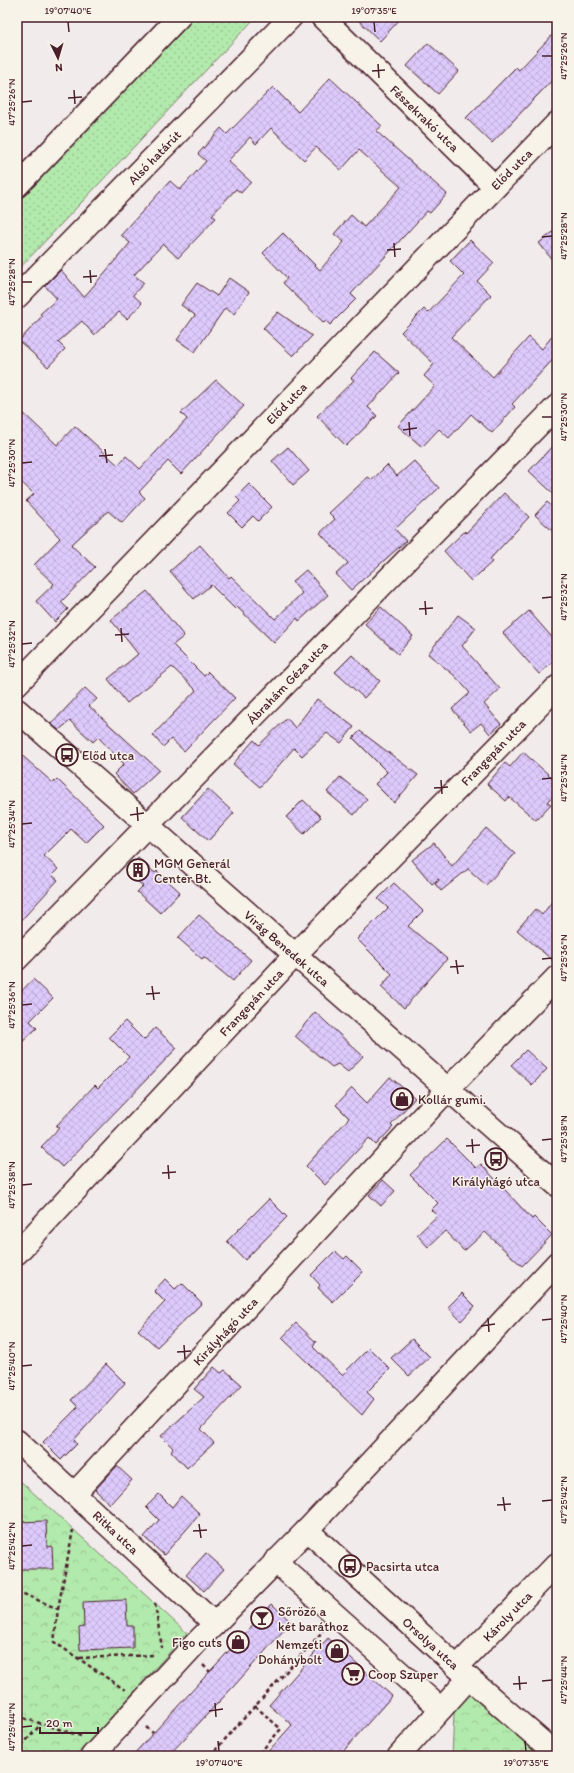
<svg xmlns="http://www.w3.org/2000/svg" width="574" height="1773" font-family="Itim,sans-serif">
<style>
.grass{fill:url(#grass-dots);stroke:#7e846c}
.park{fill:url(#park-crowns);stroke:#7e846c}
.building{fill:url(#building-cross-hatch);stroke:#4a1f2b}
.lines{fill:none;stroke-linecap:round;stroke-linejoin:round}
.minor-casing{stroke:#4a1f2b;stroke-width:25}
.path{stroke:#4a1f2b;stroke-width:2.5;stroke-dasharray:4 3;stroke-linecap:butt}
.minor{stroke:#f7f3e8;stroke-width:22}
.ticks{fill:none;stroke:#4a1f2b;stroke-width:1.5}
.labels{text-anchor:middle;stroke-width:3;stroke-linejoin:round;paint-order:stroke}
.street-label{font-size:13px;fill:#4a1f2b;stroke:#f7f3e8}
.poi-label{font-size:13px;fill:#4a1f2b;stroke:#f7f3e8;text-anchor:start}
.neatline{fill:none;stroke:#4a1f2b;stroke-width:1.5}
.ticks-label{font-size:10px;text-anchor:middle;fill:#4a1f2b}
</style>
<defs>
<pattern id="grass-dots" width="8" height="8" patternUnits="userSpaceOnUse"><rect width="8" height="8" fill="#b2e9ac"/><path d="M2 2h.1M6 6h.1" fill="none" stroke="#9bc794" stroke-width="1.8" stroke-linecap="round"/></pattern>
<pattern id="park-crowns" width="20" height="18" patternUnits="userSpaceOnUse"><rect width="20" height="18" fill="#b2e9ac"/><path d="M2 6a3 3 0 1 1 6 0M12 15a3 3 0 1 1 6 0" fill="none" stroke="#9bc794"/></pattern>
<pattern id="building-cross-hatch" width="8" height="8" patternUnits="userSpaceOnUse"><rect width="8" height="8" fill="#ddcafc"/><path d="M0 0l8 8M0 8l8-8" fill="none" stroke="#bfadd8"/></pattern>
</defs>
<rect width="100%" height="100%" fill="#f2ebec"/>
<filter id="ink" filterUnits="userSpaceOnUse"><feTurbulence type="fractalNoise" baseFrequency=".025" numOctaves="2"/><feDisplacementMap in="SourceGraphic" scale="8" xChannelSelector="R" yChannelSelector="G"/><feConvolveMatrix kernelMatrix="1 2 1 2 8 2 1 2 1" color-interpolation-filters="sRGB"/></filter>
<g filter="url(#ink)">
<path class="grass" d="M185 17H256L17 271V193Z"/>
<g class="park">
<path d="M17 1478 187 1633 76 1756H17Z"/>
<path d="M469 1678 557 1756H452L455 1693Z"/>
</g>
<g class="building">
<path d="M355 17H402L380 41Z"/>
<path d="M557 30V75L492 143 466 118 516 67 519 70Z"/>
<path d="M428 43 459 71 438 94 407 66Z"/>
<path d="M330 78 382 126 376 131 447 194 430 213 427 211 351 294 356 299 330 325 326 321 324 323 283 283 287 278 263 253 283 233 320 270 344 242 334 234 351 215 364 227 401 187 359 150 341 170 316 147 304 160 271 128 256 144 250 137 228 161 251 182 241 193 236 189 212 215 216 218 178 258 163 244 134 275 144 283 133 295 142 303 127 319 119 312 94 335 82 321 58 342 65 349 48 367 19 341 42 316 40 314 57 299 45 286 61 270 84 297 130 243 121 235 170 181 180 190 206 161 198 154 221 128 227 134 273 87 298 112Z"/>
<path d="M557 229V266L539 243Z"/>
<path d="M470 240 494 263 477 281 491 295 451 337 493 377 529 337 542 349 557 330V355L512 404 515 407 492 433 471 414 449 438 439 429 422 447 398 426 435 386 424 376 434 364 401 332 424 309 428 313 464 275 450 261Z"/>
<path d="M229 278 249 292 234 314 225 308 195 352 177 340 195 315 181 305 197 283 217 296Z"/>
<path d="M278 312 312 336 293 356 263 328Z"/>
<path d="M375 352 399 373 368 407 377 416 346 446 317 416 354 380 351 378Z"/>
<path d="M216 380 244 406 181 474 168 461 139 492 145 498 122 523 108 511 71 545 95 567 61 602 68 609 55 622 36 601 54 584 34 565 60 538 26 501 34 494 17 478V407L57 445 75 426 118 465 126 456 140 469 187 419 181 413Z"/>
<path d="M557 441V497L529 471Z"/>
<path d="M288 447 309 471 293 485 272 461Z"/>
<path d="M414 461 439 488 395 529 406 541 351 590 336 574 348 563 320 533 335 519 329 513 368 477 372 480 387 465 397 476Z"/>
<path d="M249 484 272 507 258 521 253 516 242 527 228 513 240 501 236 497Z"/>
<path d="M504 493 529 517 490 559 492 562 471 581 444 551 465 531 466 533Z"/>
<path d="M547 502 557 511V535L535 515Z"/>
<path d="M200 545 229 578 231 576 275 619 302 593 292 582 306 570 328 595 299 621 297 618 274 643 237 607 235 609 211 585 194 599 170 571Z"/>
<path d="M147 591 184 636 173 645 204 676 208 672 235 698 184 751 171 739 163 747 153 735 196 690 172 667 127 703 108 679 138 654 111 620Z"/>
<path d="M381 607 413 636 398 654 365 624Z"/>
<path d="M529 611 557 643V658L539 674 503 633Z"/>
<path d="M458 615 476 628 462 646 500 689 484 704 501 724 490 734 481 723 471 731 452 709 470 693 455 676 428 654Z"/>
<path d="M352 655 380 681 364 698 335 672Z"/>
<path d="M85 688 97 699 89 706 159 770 133 794 114 774 124 764 98 737 93 742 70 721 59 730 51 724Z"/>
<path d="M317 699 354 727 341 743 327 733 302 756 294 748 260 787 233 764 254 740 259 745 287 718 295 728Z"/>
<path d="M360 731 418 775 394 803 375 784 387 772 353 738Z"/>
<path d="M17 751 53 783 57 779 104 825 86 843 71 829 44 856 58 869 52 875 58 880 17 925Z"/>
<path d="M523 752 557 782V791L547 802 551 804 536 820 509 797 506 801 487 784 505 763 510 767Z"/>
<path d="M340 777 367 799 354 815 327 792Z"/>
<path d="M208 789 234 813 208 841 182 817Z"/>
<path d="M303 800 321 817 304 834 286 817Z"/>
<path d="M486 828 515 854 486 885 468 869 441 891 435 884 439 880 438 879 432 884 412 860 434 843 452 866Z"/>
<path d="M138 858 155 873 157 871 180 892 160 913 137 892 143 886 126 872Z"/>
<path d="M394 883 423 911 408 926 447 959 404 1008 381 987 392 974 357 939 388 908 378 899Z"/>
<path d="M557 895V964L517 930 535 909 542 915Z"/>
<path d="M199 915 251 960 233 981 204 957 202 959 178 938Z"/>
<path d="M33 979 53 998 30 1021 37 1028 17 1047V996Z"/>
<path d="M315 1012 363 1056 348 1072 338 1064 332 1067 295 1036Z"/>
<path d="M125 1021 144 1040 155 1028 177 1048 62 1167 41 1147 59 1128 56 1126 95 1085 98 1088 129 1057 109 1037Z"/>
<path d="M526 1050 547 1069 532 1085 511 1065Z"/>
<path d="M390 1077 415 1098 391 1125 393 1127 376 1145 369 1138 325 1185 306 1166 349 1118 336 1105 352 1088 367 1103Z"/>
<path d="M447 1139 476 1168 481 1164 532 1219 534 1217 552 1235 522 1266 485 1232 464 1251 445 1231 428 1247 417 1235 437 1216 431 1210 438 1203 410 1175Z"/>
<path d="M383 1180 395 1191 381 1206 369 1195Z"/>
<path d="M269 1199 287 1217 245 1260 227 1241Z"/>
<path d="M335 1251 344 1259 347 1256 363 1272 333 1302 318 1288 320 1285 311 1275Z"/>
<path d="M165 1279 175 1289 182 1283 202 1303 157 1347 138 1330 165 1302 154 1291Z"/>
<path d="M462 1293 475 1306 461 1321 448 1307Z"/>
<path d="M296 1323 316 1342 313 1347 342 1375 369 1348 390 1369 367 1392 374 1399 362 1415 282 1338Z"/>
<path d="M412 1339 430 1357 409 1376 391 1358Z"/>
<path d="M106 1364 125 1383 74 1440 77 1444 61 1460 43 1442 78 1407 71 1400Z"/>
<path d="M214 1367 221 1373 225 1370 242 1385 201 1429 214 1443 187 1468 171 1451 173 1448 161 1436 204 1397 194 1389Z"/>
<path d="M117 1466 132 1480 110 1504 95 1490Z"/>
<path d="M159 1494 172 1507 181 1496 200 1514 164 1555 144 1537 159 1520 146 1507Z"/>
<path d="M46 1521 47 1547 52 1546 53 1569H17V1522Z"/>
<path d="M206 1553 224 1569 204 1591 186 1575Z"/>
<path d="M126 1600 127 1626H133V1648L80 1650 79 1628 84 1627 83 1602Z"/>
<path d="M272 1604 291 1622 234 1686 168 1756H132Z"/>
<path d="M328 1638 392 1696 339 1756H264L292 1725 269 1705Z"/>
</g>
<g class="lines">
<g class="minor-casing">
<g id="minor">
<path d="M322 17 494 186"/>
<path d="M17 186 179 17"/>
<path d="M17 297 291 17"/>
<path d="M17 684 557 123"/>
<path d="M17 710 557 1185"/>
<path d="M17 959 557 406"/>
<path d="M17 1253 295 955 557 687"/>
<path d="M17 1441 215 1624"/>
<path d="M74 1494 448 1089 557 977"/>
<path d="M307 1530 469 1678 557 1755"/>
<path d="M275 1561 441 1709"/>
<path d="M457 1667 557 1564"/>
<path d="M92 1756 197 1642 307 1530 557 1263"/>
<path d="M399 1756 469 1678"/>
</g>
</g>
<g class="path">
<path d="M17 1591 58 1609 54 1642 125 1690"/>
<path d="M155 1604 162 1648"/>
<path d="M58 1609 73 1530"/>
<path d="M79 1658 156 1655"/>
<path d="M203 1665 210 1672"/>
<path d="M255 1706 281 1729 257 1756"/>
<path d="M17 1716 81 1736"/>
<path d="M146 1727 153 1733"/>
<path d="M17 1751 41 1724"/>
<path d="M173 1752 177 1756"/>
<path d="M210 1756 323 1631"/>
</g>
<use href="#minor" class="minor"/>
</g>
</g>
<path class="ticks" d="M68 22 69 32M374 22 375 32M542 56H552M378 64 379 78M372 71 385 70M74 90 75 104M68 98 82 97M22 102 32 101M542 237 552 236M394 243 395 257M387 250 401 249M90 270 91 283M83 277 97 276M22 282H32M542 417H552M409 422 410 436M403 430 417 428M105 449 107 463M99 456 113 455M22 463 32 462M542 598 552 597M425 601 426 615M419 609 433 608M121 628 122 642M115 635 129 634M22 644 32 643M542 779 552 778M441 780 442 794M434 788 448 787M137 807 138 821M130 815 144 813M22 824 32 823M542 959 552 958M456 960 458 974M450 967 464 966M152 986 154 1000M146 994 160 993M22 1005 32 1004M472 1139 473 1153M542 1140 552 1139M466 1146 480 1145M168 1165 169 1179M162 1173 176 1172M22 1185 32 1184M488 1318 489 1332M542 1320 552 1319M481 1326 495 1324M184 1345 185 1359M177 1352 191 1351M22 1366 32 1365M503 1497 505 1511M542 1501 552 1500M497 1505 511 1504M199 1524 201 1538M193 1531 207 1530M22 1546 32 1545M519 1676 520 1690M542 1681 552 1680M513 1684 527 1683M215 1703 216 1717M209 1711 223 1709M22 1727 32 1726M218 1741 219 1751M525 1741 526 1751"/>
<defs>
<g id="bus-ring" transform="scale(1.15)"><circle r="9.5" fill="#f7f3e8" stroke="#4a1f2b" stroke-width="1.5"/><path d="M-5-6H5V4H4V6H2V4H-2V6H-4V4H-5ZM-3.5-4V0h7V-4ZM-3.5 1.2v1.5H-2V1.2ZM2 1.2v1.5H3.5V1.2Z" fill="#4a1f2b"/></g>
<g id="building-ring" transform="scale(1.15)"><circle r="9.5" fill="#f7f3e8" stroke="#4a1f2b" stroke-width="1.5"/><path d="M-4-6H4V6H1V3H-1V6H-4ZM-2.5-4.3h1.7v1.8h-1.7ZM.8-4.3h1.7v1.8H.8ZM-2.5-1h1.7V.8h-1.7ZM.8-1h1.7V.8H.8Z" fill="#4a1f2b"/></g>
<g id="shop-ring" transform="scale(1.15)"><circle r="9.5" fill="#f7f3e8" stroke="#4a1f2b" stroke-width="1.5"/><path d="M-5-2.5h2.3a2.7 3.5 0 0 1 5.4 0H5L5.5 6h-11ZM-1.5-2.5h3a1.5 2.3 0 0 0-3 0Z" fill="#4a1f2b"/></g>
<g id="bar-ring" transform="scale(1.15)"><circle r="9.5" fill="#f7f3e8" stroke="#4a1f2b" stroke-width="1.5"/><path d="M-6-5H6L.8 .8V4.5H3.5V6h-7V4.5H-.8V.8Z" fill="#4a1f2b"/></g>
<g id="supermarket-ring" transform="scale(1.15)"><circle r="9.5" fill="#f7f3e8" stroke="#4a1f2b" stroke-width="1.5"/><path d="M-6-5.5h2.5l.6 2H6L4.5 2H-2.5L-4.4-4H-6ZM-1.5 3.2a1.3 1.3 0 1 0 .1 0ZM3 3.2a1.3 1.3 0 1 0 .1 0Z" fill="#4a1f2b"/></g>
</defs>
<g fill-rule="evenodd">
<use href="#bus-ring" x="67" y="755"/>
<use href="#building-ring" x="138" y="870"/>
<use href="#shop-ring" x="402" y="1099"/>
<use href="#bus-ring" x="496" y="1159"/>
<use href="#bus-ring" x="350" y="1566"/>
<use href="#bar-ring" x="262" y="1618"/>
<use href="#shop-ring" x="238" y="1642"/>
<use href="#shop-ring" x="337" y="1651"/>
<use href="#supermarket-ring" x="353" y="1674"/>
</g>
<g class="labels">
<g class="street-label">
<text transform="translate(425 118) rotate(44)" y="5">Fészekrakó utca</text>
<text transform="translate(154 157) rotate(-46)" y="5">Alsó határút</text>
<text transform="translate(511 169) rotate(-45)" y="5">Előd utca</text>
<text transform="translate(286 403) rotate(-46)" y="5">Előd utca</text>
<text transform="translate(287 682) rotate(-46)" y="5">Ábrahám Géza utca</text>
<text transform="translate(493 752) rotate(-46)" y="5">Frangepán utca</text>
<text transform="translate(287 948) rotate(41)" y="5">Virág Benedek utca</text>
<text transform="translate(251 1002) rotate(-47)" y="5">Frangepán utca</text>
<text transform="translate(225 1331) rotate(-47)" y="5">Királyhágó utca</text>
<text transform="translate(116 1532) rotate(43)" y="5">Ritka utca</text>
<text transform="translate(507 1616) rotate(-46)" y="5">Károly utca</text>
<text transform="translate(431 1643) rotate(42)" y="5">Orsolya utca</text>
</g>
<g class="poi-label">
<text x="82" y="760">Előd utca</text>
<text x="154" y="868">MGM Generál<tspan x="154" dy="15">Center Bt.</tspan></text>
<text x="418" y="1104">Kollár gumi.</text>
<text x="496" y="1186" text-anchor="middle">Királyhágó utca</text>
<text x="366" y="1571">Pacsirta utca</text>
<text x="278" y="1616">Sőröző a<tspan x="278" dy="15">két baráthoz</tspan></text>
<text x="222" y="1647" text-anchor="end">Figo cuts</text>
<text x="322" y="1649" text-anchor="end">Nemzeti<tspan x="322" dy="15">Dohánybolt</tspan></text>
<text x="368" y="1679">Coop Szuper</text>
</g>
</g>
<rect width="574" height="1773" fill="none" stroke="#f7f3e8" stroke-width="44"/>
<g transform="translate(58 58) rotate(175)" stroke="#f7f3e8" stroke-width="3" paint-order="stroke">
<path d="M0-3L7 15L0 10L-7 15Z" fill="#4a1f2b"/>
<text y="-6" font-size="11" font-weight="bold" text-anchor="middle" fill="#4a1f2b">N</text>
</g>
<path d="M40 1727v6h58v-6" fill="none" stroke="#4a1f2b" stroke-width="2"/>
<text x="46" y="1727" font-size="12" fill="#4a1f2b" stroke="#f7f3e8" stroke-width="3" paint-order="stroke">20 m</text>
<rect x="22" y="22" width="530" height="1729" class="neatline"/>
<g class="ticks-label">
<text x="68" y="14">19°07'40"E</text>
<text x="374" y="14">19°07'35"E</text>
<text transform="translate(563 56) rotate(-90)" y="4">47°25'26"N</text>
<text transform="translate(11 102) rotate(-90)" y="4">47°25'26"N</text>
<text transform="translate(563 236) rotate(-90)" y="4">47°25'28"N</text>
<text transform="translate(11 282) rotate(-90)" y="4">47°25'28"N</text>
<text transform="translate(563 417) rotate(-90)" y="4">47°25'30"N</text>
<text transform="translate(11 463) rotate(-90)" y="4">47°25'30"N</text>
<text transform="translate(563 597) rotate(-90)" y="4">47°25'32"N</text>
<text transform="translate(11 644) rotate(-90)" y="4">47°25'32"N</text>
<text transform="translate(563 778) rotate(-90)" y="4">47°25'34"N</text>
<text transform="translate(11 824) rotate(-90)" y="4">47°25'34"N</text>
<text transform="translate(563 958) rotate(-90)" y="4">47°25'36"N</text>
<text transform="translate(11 1005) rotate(-90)" y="4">47°25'36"N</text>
<text transform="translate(563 1139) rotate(-90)" y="4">47°25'38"N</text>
<text transform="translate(11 1185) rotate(-90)" y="4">47°25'38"N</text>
<text transform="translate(563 1319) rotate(-90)" y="4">47°25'40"N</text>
<text transform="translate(11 1366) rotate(-90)" y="4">47°25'40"N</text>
<text transform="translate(563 1500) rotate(-90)" y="4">47°25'42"N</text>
<text transform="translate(11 1546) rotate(-90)" y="4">47°25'42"N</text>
<text transform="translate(563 1680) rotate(-90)" y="4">47°25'44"N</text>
<text transform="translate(11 1727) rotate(-90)" y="4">47°25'44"N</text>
<text x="219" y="1766">19°07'40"E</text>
<text x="526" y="1766">19°07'35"E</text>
</g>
</svg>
